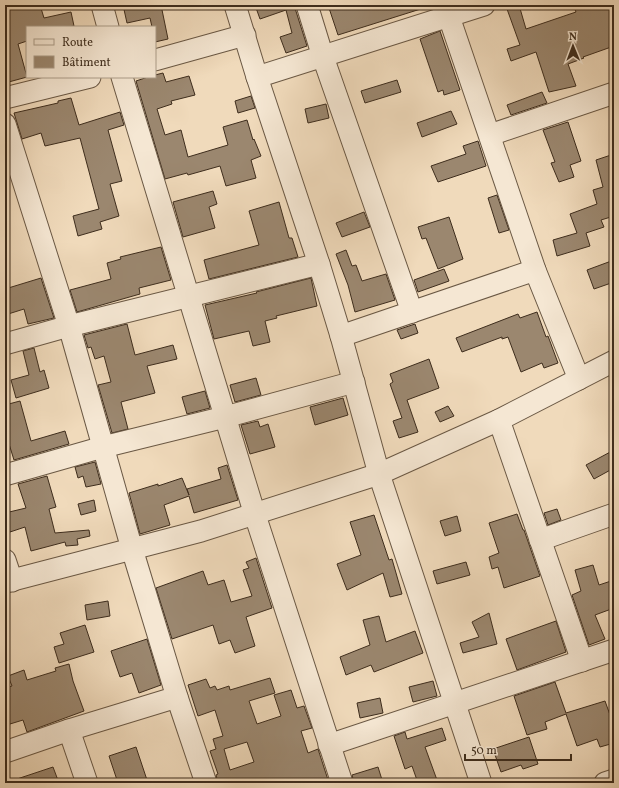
<svg xmlns="http://www.w3.org/2000/svg" width="619" height="788" font-family="Vollkorn,serif">
<style>
.building{fill:#9b876f;stroke:#3e2d1d;fill-rule:evenodd}
.lines{fill:none;stroke-linecap:round;stroke-linejoin:round}
.minor-casing{stroke:#6a5844;stroke-width:23}
.minor{stroke:#f5e7d3;stroke-width:21}
</style>
<rect width="100%" height="100%" fill="#f0dabb"/>
<filter id="stains"><feTurbulence type="fractalNoise" baseFrequency=".005" numOctaves="4"/><feColorMatrix values="0 0 0 0 .2 0 0 0 0 .09 0 0 0 0 .02 0 0 0 .5 -.17"/></filter>
<radialGradient id="worn" r=".72"><stop offset=".6" stop-color="#630" stop-opacity="0"/><stop offset="1" stop-color="#630" stop-opacity=".3"/></radialGradient>
<g class="building">
<path d="M5 5H40L44 18 71 12 74 26 68 27H27V41L18 44 27 77 5 83Z"/>
<path d="M123 5H161L168 39 155 42V27H152L150 18 127 23Z"/>
<path d="M255 5H294L307 46 286 53 280 37 292 33 286 10 260 19Z"/>
<path d="M328 5H427V7L338 35Z"/>
<path d="M519 5 526 29 576 12 573 5H614V46L583 57 584 58 568 64 576 86 549 92 536 52 511 61 507 49 520 45 507 9Z"/>
<path d="M440 31 460 90 444 95 443 90 438 92 420 39Z"/>
<path d="M163 73 166 82 189 76 195 95 171 101 172 104 157 109 165 135 181 130 188 157 228 145 223 127 247 120 253 140 254 139 261 156 251 160 256 178 226 186 220 166 188 175 187 173 165 179 136 81 148 77H155V75Z"/>
<path d="M397 80 401 92 365 103 361 91Z"/>
<path d="M542 92 547 103 511 115 507 105Z"/>
<path d="M251 96 255 108 238 113 235 101Z"/>
<path d="M71 98 79 125 120 112 124 125 108 130 122 181 110 184 119 216 100 222 102 229 78 236 73 216 99 209 80 138 45 146 41 133 22 139 14 113 58 103V101Z"/>
<path d="M326 104 329 118 308 123 305 109Z"/>
<path d="M451 111 457 124 422 137 417 123Z"/>
<path d="M568 122 581 161 570 165 574 177 559 182 551 163 555 162 543 130Z"/>
<path d="M478 141 486 166 438 182 431 166 466 154 463 146Z"/>
<path d="M614 154V216L601 220 604 227 586 233 590 246 557 256 553 240 577 233 570 214 597 204 593 190 603 187 596 160Z"/>
<path d="M213 191 217 204 209 207 215 228 183 237 173 202Z"/>
<path d="M497 195 509 230 499 233 488 198Z"/>
<path d="M279 202 289 238H292L298 257 209 279 204 260 259 245 249 211Z"/>
<path d="M364 212 370 227 342 237 336 223Z"/>
<path d="M449 217 463 259 438 269 426 238 422 239 418 227Z"/>
<path d="M161 247 171 280 139 288 140 294 77 312 70 290 111 279 107 263 121 259 120 257Z"/>
<path d="M346 250 352 266 356 265 362 281 386 274 395 300 355 312 348 285 336 254Z"/>
<path d="M614 260V282L594 289 587 270Z"/>
<path d="M444 269 449 281 418 292 414 280Z"/>
<path d="M41 278 54 318 28 324 24 309 5 315V289Z"/>
<path d="M311 278 317 306 276 316 277 318 265 321 270 342 253 346 249 331 214 339 205 305 257 293 256 292Z"/>
<path d="M537 312 546 337 548 336 558 363 544 368 542 363 521 372 508 337 502 339V337L462 352 456 338 518 314 520 318Z"/>
<path d="M127 324 135 355 173 345 177 359 147 366 155 393 121 402 128 429 112 433 98 385 111 382 104 356 95 359 91 347 88 348 84 335Z"/>
<path d="M415 324 418 333 401 339 397 330Z"/>
<path d="M34 348 40 372 44 370 49 388 16 398 11 380 29 375 23 351Z"/>
<path d="M429 359 439 388 407 400 418 432 399 438 393 421 402 418 390 384 393 382 390 374Z"/>
<path d="M256 378 261 395 235 402 230 385Z"/>
<path d="M205 391 210 408 187 414 182 397Z"/>
<path d="M343 398 348 415 315 425 310 407Z"/>
<path d="M20 401 31 441 65 431 69 444 14 460 5 431V405Z"/>
<path d="M448 406 454 416 440 422 435 412Z"/>
<path d="M258 421 260 427 268 424 275 447 250 454 241 425Z"/>
<path d="M614 450V468L594 479 586 465Z"/>
<path d="M95 462 101 484 86 487 83 476 78 478 75 467Z"/>
<path d="M227 465 238 500 194 513 189 496 164 505 170 525 140 534 129 493 158 484V486L182 478 189 495 187 489 221 479 218 468Z"/>
<path d="M47 476 56 507 49 509 55 533 89 530 90 536 77 539 78 545 66 546 65 542 31 551 25 527 10 532 5 520V513L26 508 18 484Z"/>
<path d="M94 500 96 511 81 515 78 504Z"/>
<path d="M557 509 561 520 548 525 544 513Z"/>
<path d="M517 514 523 530H524L540 576 504 588 498 567 492 569 489 557 499 553 489 523Z"/>
<path d="M374 515 389 560 392 559 402 594 390 597 383 573 347 590 337 564 361 555 350 522Z"/>
<path d="M457 516 461 531 445 536 440 521Z"/>
<path d="M256 558 272 608 246 617 255 646 235 653 230 640 219 644 213 625 172 639 156 588 203 571 208 585 224 580 231 602 252 596 243 570 249 568 246 562Z"/>
<path d="M466 562 470 575 437 584 433 571Z"/>
<path d="M593 565 599 585 614 580V608L595 615 605 639 589 645 572 595 581 591 575 570Z"/>
<path d="M108 601 110 616 87 620 85 605Z"/>
<path d="M489 613 497 644 463 653 460 643 479 637 472 622Z"/>
<path d="M379 616 386 642 415 631 423 653 374 672 371 665 346 675 340 657 370 645 363 620Z"/>
<path d="M556 621 566 652 517 670 506 639Z"/>
<path d="M85 625 94 652 59 663 54 647 64 644 60 633Z"/>
<path d="M147 639 161 685 139 693 132 673 120 677 111 651Z"/>
<path d="M69 664 73 681 84 711 27 732 23 720 10 724 8 718 5 719V688L12 686 8 676 24 670 27 680 56 671 55 668Z"/>
<path d="M270 678 275 693 249 701 257 724 281 716 274 695 291 690 297 708 304 706 312 728 301 731 308 753 318 749 329 783H218L216 775 218 774 210 751 216 749 213 739 223 736 215 710 198 716 188 685 206 679 210 688 215 686 217 690 229 686 230 690ZM247 742 254 762 230 770 224 749Z"/>
<path d="M433 681 437 696 413 702 409 687Z"/>
<path d="M555 682 566 713 605 701 614 726V743L600 747 597 739 577 746 566 714 545 722 547 729 527 735 514 696Z"/>
<path d="M380 698 383 713 360 718 357 703Z"/>
<path d="M442 728 446 740 425 747 437 780 428 783H418L412 766 405 769 394 736 405 732 407 739Z"/>
<path d="M529 737 538 764 523 769 521 765 501 772 493 749Z"/>
<path d="M136 747 148 783H118L109 756Z"/>
<path d="M53 767 59 783H12L11 781Z"/>
<path d="M378 767 383 783H354L352 775Z"/>
</g>
<g class="lines">
<g class="minor-casing">
<g id="minor">
<path d="M102 5 108 27"/>
<path d="M235 5 257 77 319 264 341 336 379 474 481 783"/>
<path d="M307 5 323 57 412 312"/>
<path d="M445 5 535 270 579 379"/>
<path d="M155 60 245 35"/>
<path d="M122 77 255 515 342 783"/>
<path d="M257 77 484 5"/>
<path d="M5 98 90 77"/>
<path d="M5 124 69 326 132 549 177 697 206 783"/>
<path d="M490 135 614 93"/>
<path d="M341 336 535 270"/>
<path d="M5 344 69 326 319 264"/>
<path d="M499 420 582 661"/>
<path d="M5 475 103 447 225 417 354 382"/>
<path d="M540 540 614 514"/>
<path d="M5 560 12 581"/>
<path d="M5 582 201 531 379 474 499 420 614 361"/>
<path d="M69 730 87 783"/>
<path d="M329 745 614 650"/>
<path d="M5 752 69 730 177 697"/>
<path d="M605 783 614 780"/>
</g>
</g>
<use href="#minor" class="minor"/>
</g>
<rect width="619" height="788" fill="none" stroke="#f0dabb" stroke-width="20"/>
<rect x="6" y="6" width="607" height="776" fill="none" stroke="#3e2d1d" stroke-width="2"/>
<rect x="10" y="10" width="599" height="768" fill="none" stroke="#3e2d1d"/>
<rect x="26" y="26" width="130" height="52" fill="#f5e7d3" stroke="#ac9d8a"/>
<rect x="34" y="39" width="20" height="6" fill="#f5e7d3" stroke="#ac9d8a"/>
<text x="62" y="46" font-size="12" fill="#3e2d1d">Route</text>
<rect x="34" y="56" width="20" height="12" fill="#9b876f" stroke="#ac9d8a"/>
<text x="62" y="66" font-size="12" fill="#3e2d1d">Bâtiment</text>
<g transform="translate(573 46) rotate(359)" stroke="#f5e7d3" stroke-width="3" paint-order="stroke">
<path d="M0-3L7 15L0 10L-7 15Z" fill="#3e2d1d"/>
<text y="-6" font-size="11" font-weight="bold" text-anchor="middle" fill="#3e2d1d">N</text>
</g>
<path d="M465 754v6h106v-6" fill="none" stroke="#3e2d1d" stroke-width="2"/>
<text x="471" y="754" font-size="12" fill="#3e2d1d" stroke="#f5e7d3" stroke-width="3" paint-order="stroke">50 m</text>
<rect width="100%" height="100%" filter="url(#stains)"/>
<rect width="100%" height="100%" fill="url(#worn)"/>
</svg>
